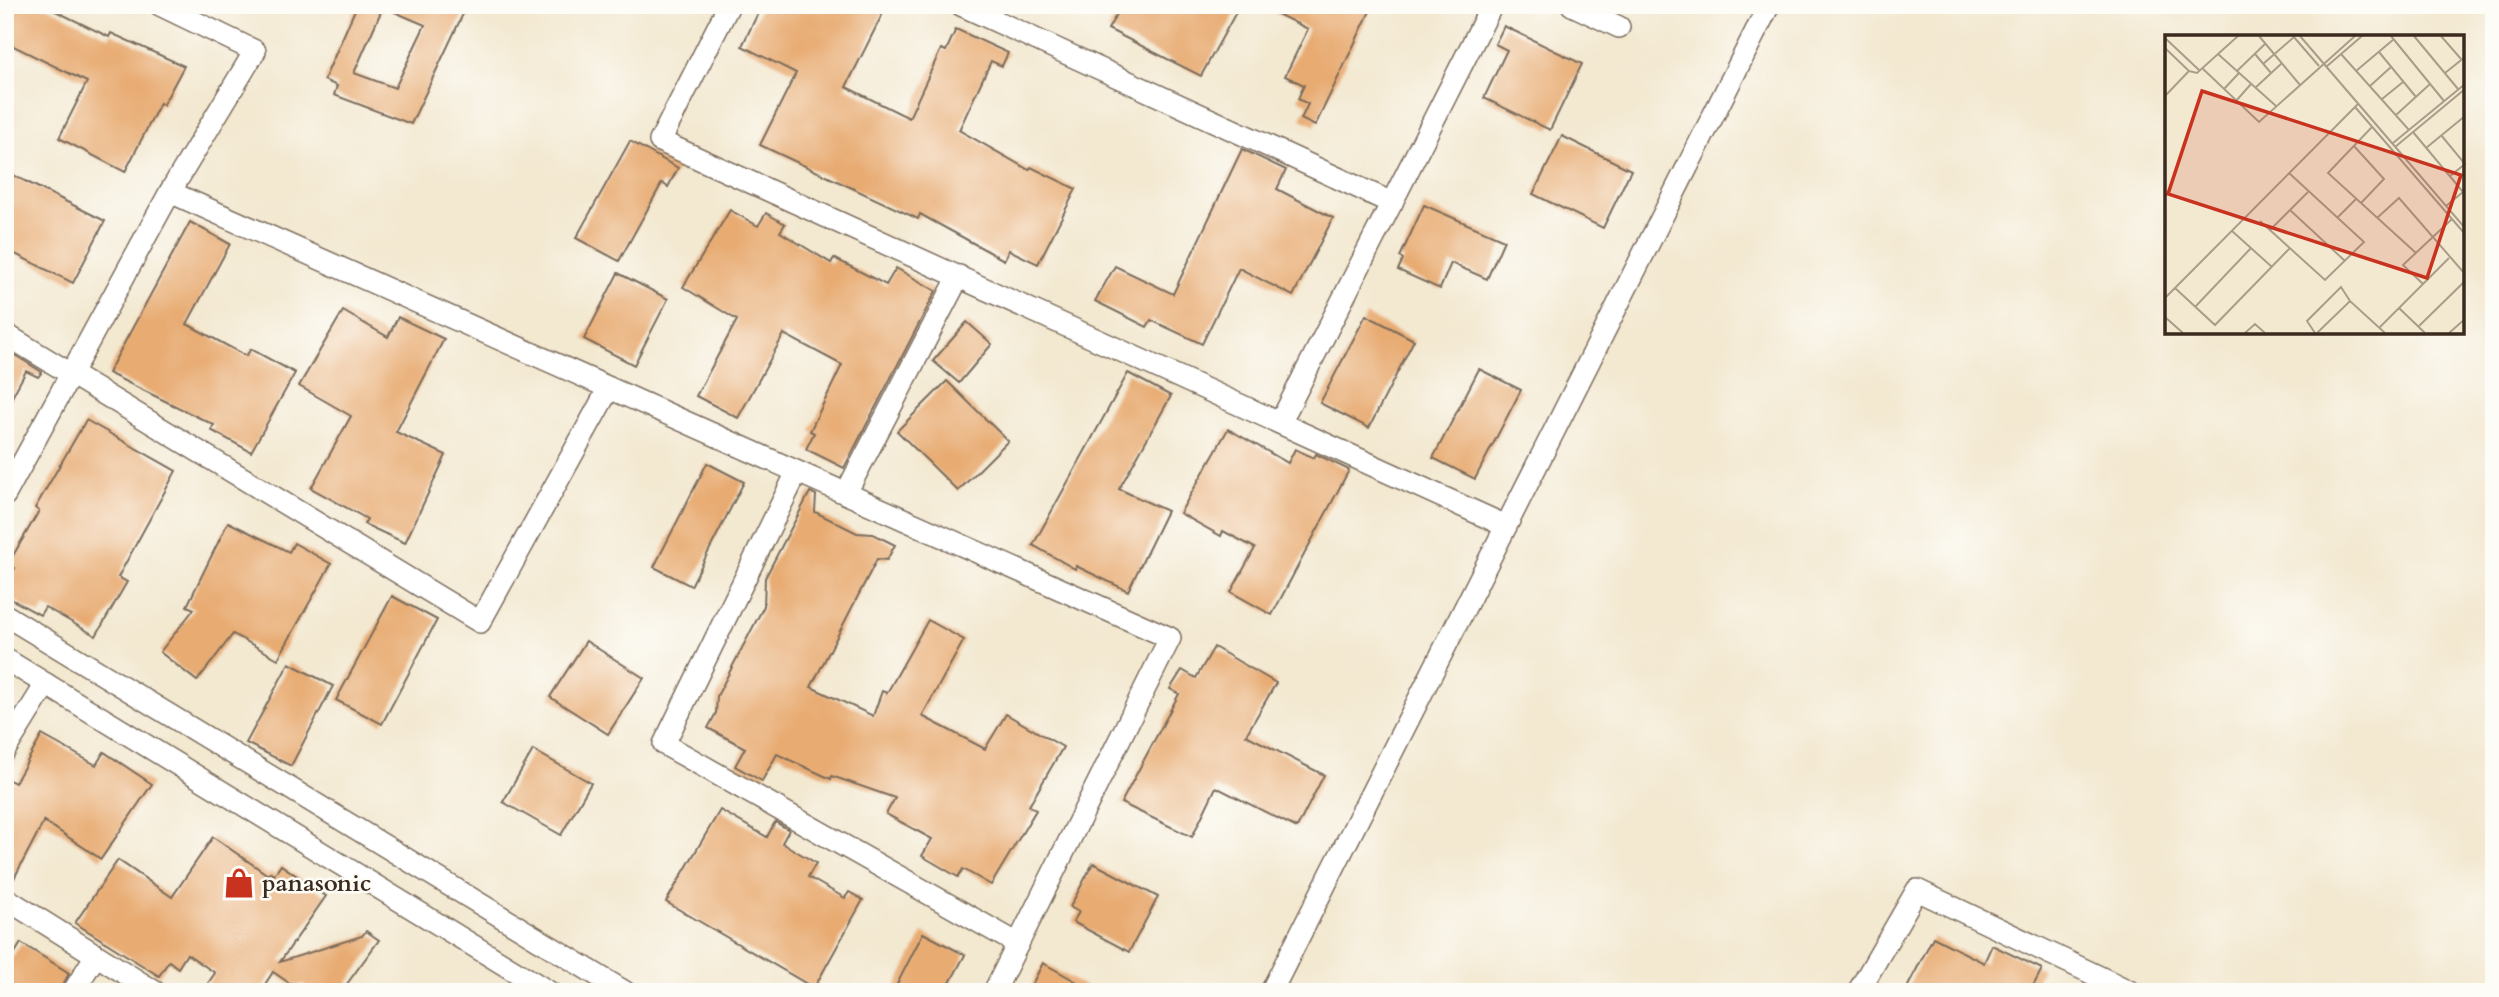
<svg xmlns="http://www.w3.org/2000/svg" width="2499" height="997" font-family="Cardo,serif">
<style>
.building{fill:#e8ac73;fill-rule:evenodd}
.lines{fill:none;stroke-linecap:round;stroke-linejoin:round}
.minor-casing{stroke:#7b6c5c;stroke-width:24}
.minor{stroke:#fff;stroke-width:21}
.labels{text-anchor:middle;stroke-width:5;stroke-linejoin:round;paint-order:stroke}
.poi-label{font-size:24px;font-weight:bold;fill:#3b2a1e;stroke:#fdfcf7;text-anchor:start}
.inset-road{fill:none;stroke:#a99c89;stroke-width:2}
.view{fill:#c8321e;fill-opacity:0.15;stroke:#c8321e;stroke-width:3.5}
.inset-edge{fill:none;stroke:#3b2a1e;stroke-width:3.5}
</style>
<rect width="100%" height="100%" fill="#fdfcf7"/>
<filter id="ink" filterUnits="userSpaceOnUse"><feTurbulence type="fractalNoise" baseFrequency=".0143" numOctaves="2"/><feDisplacementMap in="SourceGraphic" scale="14" xChannelSelector="R" yChannelSelector="G"/><feConvolveMatrix kernelMatrix="1 2 1 2 8 2 1 2 1" color-interpolation-filters="sRGB"/></filter>
<filter id="wash" filterUnits="userSpaceOnUse"><feTurbulence type="fractalNoise" baseFrequency=".00686" numOctaves="4" result="noise"/><feDisplacementMap in="SourceGraphic" scale="28" xChannelSelector="R" yChannelSelector="G"/><feGaussianBlur stdDeviation="1.57" result="paint"/><feColorMatrix in="noise" values="0 0 0 0 0 0 0 0 0 0 0 0 0 0 0 0 0 1.4 0 .05"/><feComposite in="paint" operator="in"/></filter>
<g filter="url(#wash)">
<rect width="100%" height="100%" fill="#f3e8d0"/>
<g id="blocks">
<g class="building">
<path d="M18 5H43L109 37 111 33 184 66 163 105 160 103 125 172 59 138 87 82 5 42V31Z"/>
<path d="M357 5H444L463 14 411 124 334 95 337 86 324 80ZM383 7 425 25 395 88 354 73Z"/>
<path d="M762 5H868L883 13 846 87 909 118 941 49 946 51 956 29 1008 53 1002 66 991 61 959 130 1029 170 1031 167 1076 189 1038 264 1009 250 1004 260 920 214 918 219 760 145 796 73 742 46Z"/>
<path d="M1122 5H1240L1201 76 1108 29Z"/>
<path d="M1259 5H1373L1315 126 1301 119 1308 104 1298 99 1304 85 1285 76 1308 29Z"/>
<path d="M1504 26 1582 64 1550 130 1484 98 1507 50 1495 44Z"/>
<path d="M1562 136 1631 170 1603 228 1533 194Z"/>
<path d="M630 141 678 168 668 187 662 183 619 261 576 238Z"/>
<path d="M1242 149 1286 170 1277 189 1333 218 1293 296 1239 268 1202 344 1151 320 1147 327 1095 301 1115 266 1173 294Z"/>
<path d="M5 171 105 221 73 283 5 249Z"/>
<path d="M1424 205 1504 240 1487 279 1451 263 1440 289 1398 270 1403 259 1400 257Z"/>
<path d="M730 210 758 226 766 213 785 224 780 232 831 263 834 258 886 285 896 268 936 291 844 468 806 449 814 433 810 431 842 365 784 334 738 418 696 396 737 320 683 287Z"/>
<path d="M190 222 230 244 187 324 246 356 251 349 295 373 251 452 211 430 214 425 108 373Z"/>
<path d="M618 273 668 299 634 365 584 339Z"/>
<path d="M343 311 388 337 398 317 444 339 396 432 446 455 405 543 364 524 367 519 311 488 351 416 299 386Z"/>
<path d="M1366 315 1414 340 1369 428 1320 403Z"/>
<path d="M967 322 992 344 959 383 933 361Z"/>
<path d="M5 349 42 372 38 377 26 371 5 410Z"/>
<path d="M1479 369 1521 390 1475 479 1433 458Z"/>
<path d="M1128 373 1171 396 1119 489 1167 511 1128 591 1076 566 1075 569 1033 545Z"/>
<path d="M947 381 1008 441 958 491 897 431Z"/>
<path d="M86 420 176 471 118 577 127 582 96 636 45 607 40 615 5 596V585L15 568 8 564 39 511 35 508Z"/>
<path d="M1228 429 1288 463 1295 449 1314 458 1316 454 1349 470 1272 615 1231 592 1255 548 1223 531 1221 536 1180 513Z"/>
<path d="M707 463 744 482 691 586 654 567Z"/>
<path d="M810 492 816 495 815 512 857 533 873 534 895 545 887 560 877 559 811 687 873 716 882 691 887 693 928 620 964 640 922 716 985 749 1006 714 1063 747 1029 806 1036 810 991 885 963 869 958 877 922 856 932 839 886 814 895 798 832 776 831 779 777 754 762 781 735 766 745 748 708 728 716 713 717 696 764 606 765 578Z"/>
<path d="M228 522 289 552 294 543 331 564 278 659 233 634 197 681 160 652 194 609 187 606Z"/>
<path d="M392 596 437 620 382 724 336 700Z"/>
<path d="M586 641 644 678 608 734 550 697Z"/>
<path d="M1214 647 1276 683 1246 735 1324 775 1297 828 1216 787 1192 837 1121 803 1179 694 1170 689 1182 670 1196 678Z"/>
<path d="M289 663 333 686 291 766 246 743Z"/>
<path d="M42 735 96 765 104 752 152 784 101 859 44 821 10 886 5 885V778L15 783Z"/>
<path d="M533 750 591 783 561 835 503 802Z"/>
<path d="M720 810 767 837 775 822 789 830 782 843 816 863 808 877 845 898 849 892 863 900 814 988 666 902Z"/>
<path d="M213 837 268 875 270 872 274 875 281 865 326 896 280 962 362 936 366 931 379 940 341 992H314L303 984 295 987 273 972 260 992H202L215 973 187 954 178 968 169 961 159 976 75 923 118 860 172 897Z"/>
<path d="M1093 863 1158 897 1129 952 1073 922 1079 912 1070 907Z"/>
<path d="M923 933 965 955 945 992H893Z"/>
<path d="M1933 937 1984 963 1992 945 2042 969 2030 992H1905Z"/>
<path d="M21 943 69 973 60 992H5V969Z"/>
<path d="M1043 963 1095 992H1028Z"/>
</g>
</g>
</g>
<g filter="url(#ink)">
<use href="#blocks" fill-opacity="0" stroke="#7b6c5c" stroke-width="2"/>
<g class="lines">
<g class="minor-casing">
<g id="minor">
<path d="M729 5 660 141 1506 526"/>
<path d="M961 5 1392 203"/>
<path d="M1572 5 1619 27"/>
<path d="M170 192 1170 638 994 992"/>
<path d="M5 334 480 622 609 388"/>
<path d="M1280 423 1492 5"/>
<path d="M797 472 664 744 1018 944"/>
<path d="M846 493 959 276"/>
<path d="M5 495 170 192 255 51 160 5"/>
<path d="M5 615 625 992"/>
<path d="M5 659 549 992"/>
<path d="M5 750 46 684"/>
<path d="M5 898 155 992"/>
<path d="M73 992 96 955"/>
<path d="M1271 992 1769 5"/>
<path d="M1858 992 1917 890 2131 992"/>
</g>
</g>
<use href="#minor" class="minor"/>
</g>
</g>
<defs>
<g id="shop-bare" transform="scale(2.415)"><path d="M-5-2.5h2.3a2.7 3.5 0 0 1 5.4 0H5L5.5 6h-11ZM-1.5-2.5h3a1.5 2.3 0 0 0-3 0Z" fill="#c8321e" stroke="#fdfcf7" stroke-width="2.5" paint-order="stroke"/></g>
</defs>
<g fill-rule="evenodd">
<use href="#shop-bare" x="239" y="883"/>
</g>
<g class="labels">
<g class="poi-label">
<text x="262" y="891">panasonic</text>
</g>
</g>
<g transform="translate(2165 35)">
<rect width="299" height="299" fill="#f3e8d0"/>
<path class="inset-road" d="M94 1 135 50M128 1 154 31M135 1 300 193M226 1 279 66M249 1 293 54M276 1 296 24M0 3 34 35M0 13 24 36 0 61M214 17 251 62M53 19 111 71M90 19 106 38M176 19 244 95M98 29 129 2M161 32 197 1M37 33 94 87 190 1M24 36 32 38 73 1M72 36 100 9M191 36 229 4M280 38 300 22M205 51 226 32M90 53 117 28M59 54 74 38M217 64 238 47M71 66 86 49M190 72 300 199M231 80 265 49M207 92 163 138 251 218M248 97 298 157M276 100 300 129 285 141M228 108 300 49M189 111 219 144 196 168M230 112 300 54M261 113 300 81M281 171 298 157M125 175 180 226M173 182 191 164M212 183 234 163 300 239M95 186 160 245 199 207 124 138M105 195 143 157M67 196 107 232M258 249 238 230 287 184M10 253 50 290 125 213M0 263 193 69M30 272 86 213M234 273 260 298M0 282 18 298M253 292 300 246M214 293 284 223M80 298 90 289 100 298M150 298 142 286 176 252 185 266M152 298 185 266 220 298M284 298 300 284"/>
<path class="view" d="M37 56 296 140 262 243 3 159Z"/>
<rect width="299" height="299" class="inset-edge"/>
</g>
<rect width="2499" height="997" fill="none" stroke="#fdfcf7" stroke-width="28"/>
</svg>
